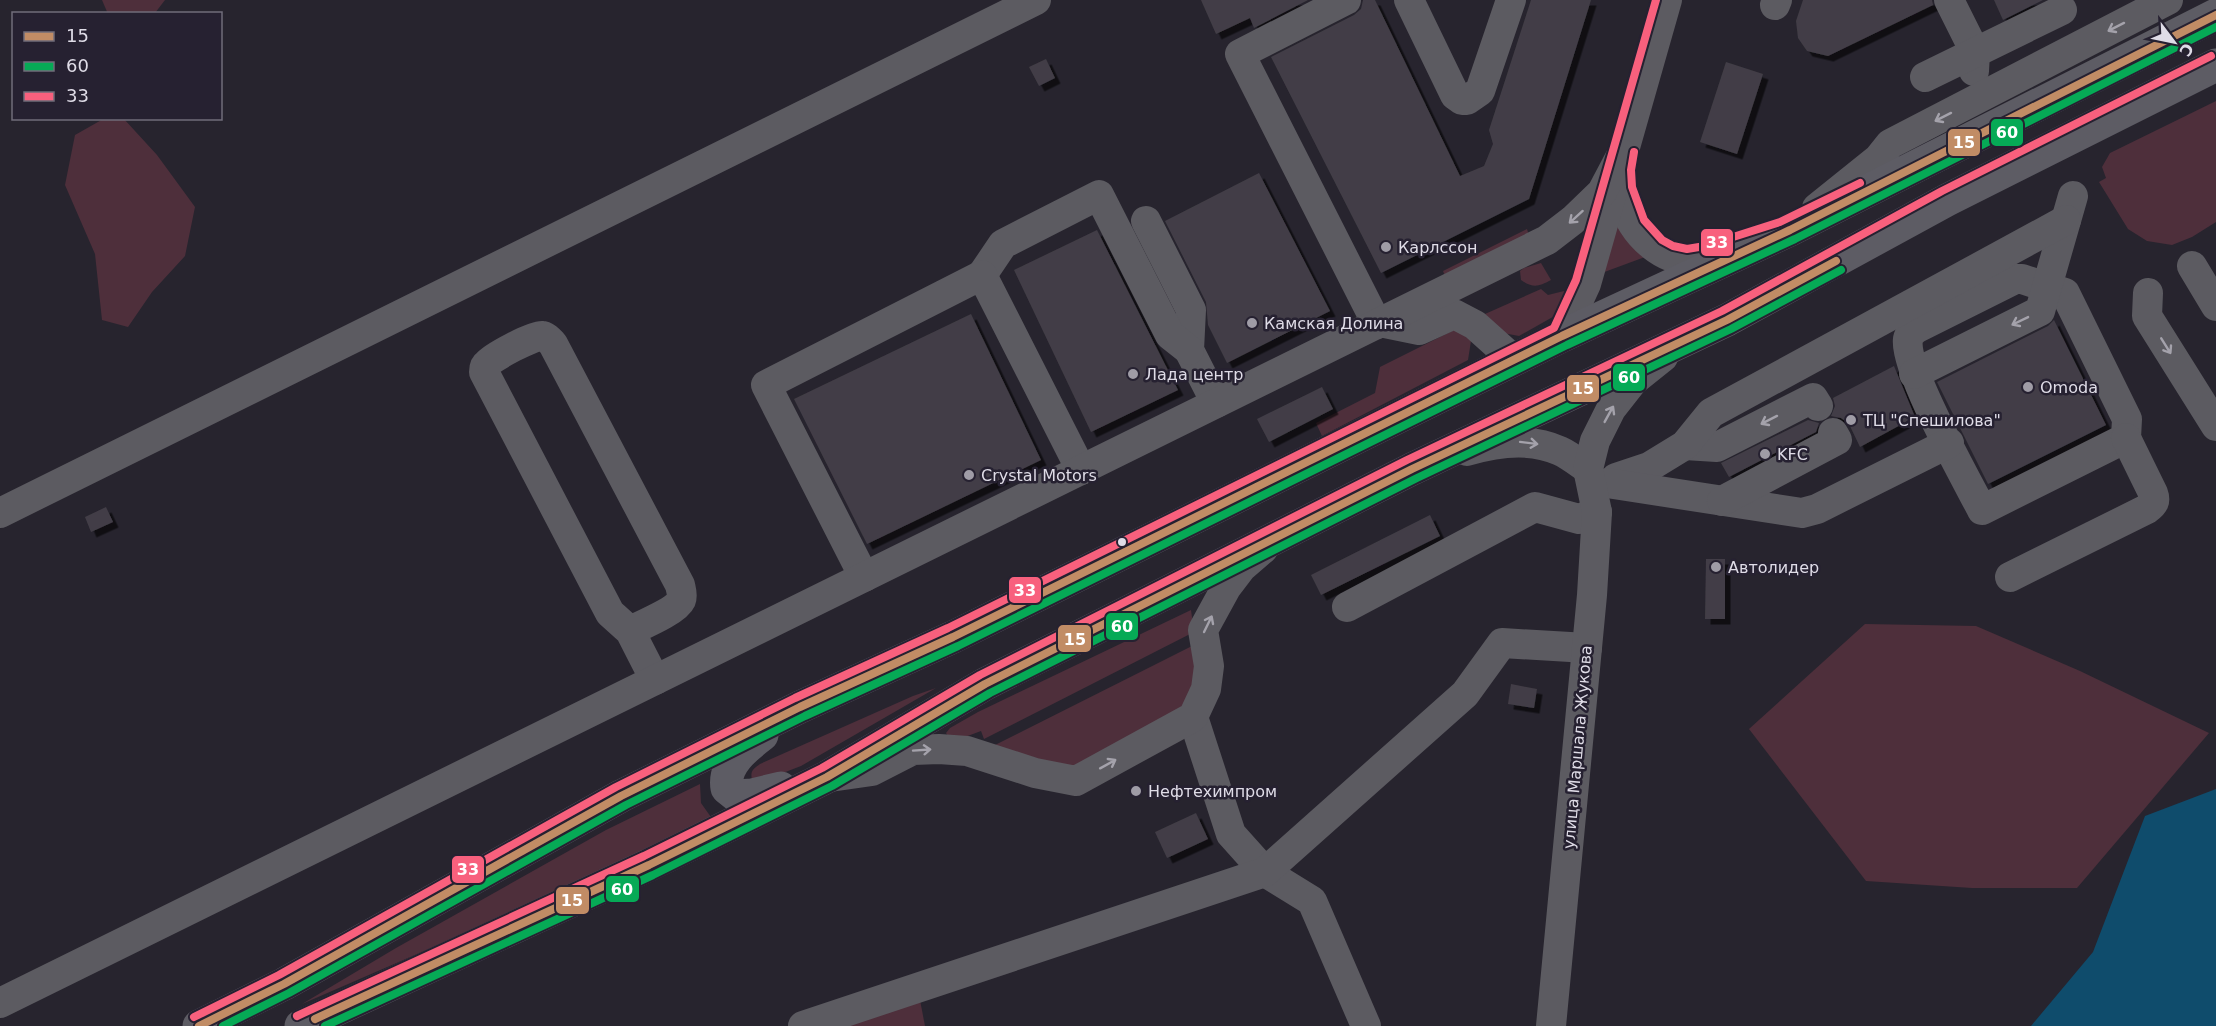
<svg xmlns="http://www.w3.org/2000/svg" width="2216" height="1026" font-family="'DejaVu Sans',sans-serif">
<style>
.green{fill:#4e2f3b}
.water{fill:#0f4c6c}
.building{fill:#423e46;filter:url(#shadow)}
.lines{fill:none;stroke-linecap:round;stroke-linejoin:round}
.minor{stroke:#5c5b61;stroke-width:30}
.major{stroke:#5d5c64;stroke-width:33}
.bus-1-casing{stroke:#262131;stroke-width:12}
.bus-2-casing{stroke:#262131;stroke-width:12}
.bus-3-casing{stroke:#262131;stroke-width:12}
.bus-1{stroke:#c18c65;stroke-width:8}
.bus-2{stroke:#06aa56;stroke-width:8}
.bus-3{stroke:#f8607d;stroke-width:8}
.oneway{stroke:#a4a2ab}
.poi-dot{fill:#9f9ca6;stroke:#262131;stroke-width:2}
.bus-dot{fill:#dfdce7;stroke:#262131;stroke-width:2}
.labels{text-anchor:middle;stroke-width:5;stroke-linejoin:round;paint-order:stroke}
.poi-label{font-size:16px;fill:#dfdce7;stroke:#262131;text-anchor:start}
.street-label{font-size:16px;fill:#dfdce7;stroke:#262131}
.line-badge{stroke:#262131;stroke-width:2}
.badge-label{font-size:16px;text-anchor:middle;font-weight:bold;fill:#fff}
</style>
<defs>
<filter id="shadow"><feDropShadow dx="5.5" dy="5.5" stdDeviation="0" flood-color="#0009"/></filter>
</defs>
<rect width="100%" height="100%" fill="#27242e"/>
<g class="green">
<path d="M102 0H165L155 13 108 14Z"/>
<path d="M2216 101V222L2192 237 2172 245 2147 241 2128 229 2099 182 2106 178 2102 167 2110 153Z"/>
<path d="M105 118 124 119 157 155 195 207 185 256 152 292 128 327 102 320 95 254 65 185 75 135Z"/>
<path d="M1612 208 1645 257 1599 274Z"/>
<path d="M1527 229 1530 239 1447 281 1443 271Z"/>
<path d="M1541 263 1551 280C1538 287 1533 288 1521 280L1520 271 1524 268Z"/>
<path d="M1541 289 1548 295 1564 291 1572 293 1558 314 1519 336 1503 333 1485 314Z"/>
<path d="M1454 330 1461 332 1471 341 1468 360 1322 436 1316 423 1375 393 1380 367Z"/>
<path d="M1191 610 1194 632 984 739 981 731 957 740 950 739 946 733 950 728 978 712Z"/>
<path d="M1865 624 1976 626 2080 671 2209 733 2077 888H1972L1866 881 1749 729Z"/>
<path d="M1194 645 1196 677 1181 712 1067 770 987 749Z"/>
<path d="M936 688 801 766 757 783 752 780C750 771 753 769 760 764L913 696Z"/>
<path d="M700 784 701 803 713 820 632 861 302 1004 396 948 606 830Z"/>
<path d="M920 1000 925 1026H845Z"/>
</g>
<path class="water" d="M2216 789V1026H2031L2093 952 2145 816Z"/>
<g class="building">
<path d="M1201 0H1308L1254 28 1250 18 1216 34Z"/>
<path d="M1363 0H1375L1460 176 1484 166 1493 144 1489 130 1531 0H1591L1529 199 1381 273 1271 57 1354 15 1361 9Z"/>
<path d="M1803 0H1932L1933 5 1828 56 1807 51 1798 38 1796 21Z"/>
<path d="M1994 0H2043L2003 20Z"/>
<path d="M1046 59 1055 78 1039 86 1029 67Z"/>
<path d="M1726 62 1763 74 1737 154 1700 142Z"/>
<path d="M1259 173 1330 311 1227 363 1208 325 1206 302 1165 221Z"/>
<path d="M1097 230 1178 390 1091 432 1014 270Z"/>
<path d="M971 314 1041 460 867 544 794 399Z"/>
<path d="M2054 320 2106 425 1988 484 1937 382 2048 326Z"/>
<path d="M1894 366 1915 417 1860 447 1849 424 1841 418 1831 416 1835 406 1833 398Z"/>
<path d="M1322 387 1333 409 1269 442 1257 419Z"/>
<path d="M1808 420 1819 423 1816 432 1729 477 1721 463Z"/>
<path d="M106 507 113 522 91 532 85 517Z"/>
<path d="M1430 515 1440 536 1321 595 1311 575Z"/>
<path d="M1706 559H1725V619H1705Z"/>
<path d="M1511 684 1537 689 1534 708 1508 704Z"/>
<path d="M1196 813 1208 839 1167 858 1155 832Z"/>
</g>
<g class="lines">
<g class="minor">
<path d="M1346 0 1240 54 1377 324"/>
<path d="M1409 0 1455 95 1462 100H1467L1480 91 1511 0"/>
<path d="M1949 0 1975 52 1974 71"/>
<path d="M1775 5 1777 0"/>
<path d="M1925 77 2062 10"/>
<path d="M1622 157C1621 170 1619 186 1622 199 1632 235 1665 267 1704 259 1711 257 1719 252 1726 249"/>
<path d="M1817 208 1878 159 1890 144 2168 0"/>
<path d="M1146 221 1191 310 1189 350 1216 403"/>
<path d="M2192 266 2216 306"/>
<path d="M982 275 1003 244 1099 195 1170 335 1189 350"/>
<path d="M2015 279H2022L2065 293 2127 419 2126 438 1982 510C1966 479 1903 367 1908 339 1909 334 1913 331 1917 328Z"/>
<path d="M2148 293 2147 316 2216 426"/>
<path d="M1380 322 1419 330 1454 314 1475 325 1514 360"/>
<path d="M1562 336 1586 284 1667 0"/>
<path d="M1914 374 2040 311 2073 196"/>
<path d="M1685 445 1717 447 1813 398 1818 406"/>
<path d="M1467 451C1497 442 1530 437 1560 451 1569 455 1579 463 1588 469"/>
<path d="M1616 478 1649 467 1685 445 1711 413 2066 220"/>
<path d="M1607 483 1802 513 1817 509 1949 443"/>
<path d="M1722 501 1837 440 1833 433"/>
<path d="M0 513 1036 0"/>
<path d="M864 577 766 385 982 275 1081 470"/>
<path d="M2010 577 2147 509C2154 504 2156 501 2153 493L2126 438"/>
<path d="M1347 607 1535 507 1579 519 1597 512"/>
<path d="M630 631 610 613 484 372C484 369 484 366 487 364 492 357 534 335 542 336 546 336 550 341 553 344L680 585C681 590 683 595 681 600 676 611 642 625 630 631L655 680"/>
<path d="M1193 717 1231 834 1265 872 1312 901 1366 1026"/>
<path d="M830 777 872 771 913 750 939 749 967 751 1035 773 1076 781 1193 717 1206 689 1209 666 1203 630 1226 588 1242 567 1263 549"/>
<path d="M0 1003 1547 240 1573 220 1602 192 1622 154"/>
<path d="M803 1026 1265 872 1465 694 1502 643 1587 648"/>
<path d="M1551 1026 1592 595 1597 512 1588 469 1595 441 1611 409 1633 381 1663 357"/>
</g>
<g class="major">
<path d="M762 735C745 748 723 765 727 788L737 796 752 795 781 788"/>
<path d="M199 1026 284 984 621 796 800 707 953 637 1562 336 1790 230 2216 15"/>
<path d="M301 1026 649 865 827 777 985 684 1412 469 1727 320 1947 200 2216 65"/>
</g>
<g class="bus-1-casing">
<g id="bus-1">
<path d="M315 1019 649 865 827 777 985 684 1412 469 1727 320 1836 261"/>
<path d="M199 1026 284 984 621 796 800 707 953 637 1562 336 1790 230 2216 15"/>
</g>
</g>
<g class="bus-2-casing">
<g id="bus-2">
<path d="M223 1026 289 993 626 805 805 716 958 646 1567 345 1795 239 2216 27"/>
<path d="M325 1026 653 875 832 786 990 693 1417 478 1731 329 1841 270"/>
</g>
</g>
<g class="bus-3-casing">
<g id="bus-3">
<path d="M1634 152 1631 170 1632 187 1644 220 1662 240 1673 246 1687 249 1705 246 1780 222 1860 183"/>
<path d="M297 1016 644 856 822 768 980 675 1407 460 1722 311 1942 191 2211 56"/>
<path d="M194 1017 279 975 616 787 795 698 948 628 1554 328 1576 280 1656 0"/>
</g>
</g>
<use href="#bus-1" class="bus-1"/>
<use href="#bus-2" class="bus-2"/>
<use href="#bus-3" class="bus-3"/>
</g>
<defs><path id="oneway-shaft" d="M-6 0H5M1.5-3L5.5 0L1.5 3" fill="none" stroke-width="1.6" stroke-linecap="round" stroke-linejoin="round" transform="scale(1.5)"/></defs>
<g class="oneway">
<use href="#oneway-shaft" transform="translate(2116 27) rotate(153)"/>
<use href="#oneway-shaft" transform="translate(1943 117) rotate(153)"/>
<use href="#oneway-shaft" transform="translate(1576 217) rotate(138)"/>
<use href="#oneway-shaft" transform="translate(2020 321) rotate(154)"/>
<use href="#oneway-shaft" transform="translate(2166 346) rotate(58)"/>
<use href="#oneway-shaft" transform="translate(1609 414) rotate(-61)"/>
<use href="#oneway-shaft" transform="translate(1769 420) rotate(153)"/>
<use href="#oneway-shaft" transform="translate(1529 443) rotate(7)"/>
<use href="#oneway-shaft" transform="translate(1208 624) rotate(-64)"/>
<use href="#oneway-shaft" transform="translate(922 750) rotate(-4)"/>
<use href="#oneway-shaft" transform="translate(1108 764) rotate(-29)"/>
</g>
<g class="poi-dot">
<circle cx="1386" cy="247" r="6"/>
<circle cx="1252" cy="323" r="6"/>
<circle cx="1133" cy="374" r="6"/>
<circle cx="2028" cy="387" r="6"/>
<circle cx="1851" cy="420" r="6"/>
<circle cx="1765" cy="454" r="6"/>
<circle cx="969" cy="475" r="6"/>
<circle cx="1716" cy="567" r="6"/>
<circle cx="1136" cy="791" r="6"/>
</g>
<circle class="bus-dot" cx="1122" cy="542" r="5"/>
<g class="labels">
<g class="poi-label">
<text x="1398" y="253">Карлссон</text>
<text x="1264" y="329">Камская Долина</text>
<text x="1145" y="380">Лада центр</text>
<text x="2040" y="393">Omoda</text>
<text x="1863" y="426">ТЦ "Спешилова"</text>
<text x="1777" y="460">KFC</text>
<text x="981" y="481">Crystal Motors</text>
<text x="1728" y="573">Автолидер</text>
<text x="1148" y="797">Нефтехимпром</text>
</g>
<g class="street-label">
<text transform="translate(1577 747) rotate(-85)" y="6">улица Маршала Жукова</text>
</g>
</g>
<g class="line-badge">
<rect x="1990" y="118" width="34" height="29" rx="6" fill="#06aa56"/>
<rect x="1947" y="128" width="34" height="29" rx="6" fill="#c18c65"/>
<rect x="1700" y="228" width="34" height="29" rx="6" fill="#f8607d"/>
<rect x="1612" y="363" width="34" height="29" rx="6" fill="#06aa56"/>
<rect x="1566" y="374" width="34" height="29" rx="6" fill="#c18c65"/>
<rect x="1008" y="576" width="34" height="28" rx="6" fill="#f8607d"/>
<rect x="1105" y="612" width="34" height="29" rx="6" fill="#06aa56"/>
<rect x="1057" y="624" width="35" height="29" rx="6" fill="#c18c65"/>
<rect x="451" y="855" width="34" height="29" rx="6" fill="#f8607d"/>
<rect x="605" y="875" width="35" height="28" rx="6" fill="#06aa56"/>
<rect x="555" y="886" width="35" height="29" rx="6" fill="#c18c65"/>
</g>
<g class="badge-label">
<text x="2007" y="138">60</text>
<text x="1964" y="148">15</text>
<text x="1717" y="248">33</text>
<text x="1629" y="383">60</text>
<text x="1583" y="394">15</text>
<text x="1025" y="596">33</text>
<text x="1122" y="632">60</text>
<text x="1075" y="645">15</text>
<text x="468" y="875">33</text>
<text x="622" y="895">60</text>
<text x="572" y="906">15</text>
</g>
<rect x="12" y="12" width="210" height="108" fill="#262131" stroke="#706c7a" stroke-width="1.5"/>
<rect x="24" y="32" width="30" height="9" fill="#c18c65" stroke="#706c7a" stroke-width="1.5"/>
<text x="66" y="42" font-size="18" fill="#dfdce7">15</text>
<rect x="24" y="62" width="30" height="9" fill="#06aa56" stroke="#706c7a" stroke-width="1.5"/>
<text x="66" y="72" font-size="18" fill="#dfdce7">60</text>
<rect x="24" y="92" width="30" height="9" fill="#f8607d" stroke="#706c7a" stroke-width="1.5"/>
<text x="66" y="102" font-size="18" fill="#dfdce7">33</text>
<g transform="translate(2174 42) rotate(122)" stroke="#262131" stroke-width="4.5" paint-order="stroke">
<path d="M0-4.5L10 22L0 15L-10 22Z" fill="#dfdce7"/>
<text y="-9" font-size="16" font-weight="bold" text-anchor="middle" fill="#dfdce7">С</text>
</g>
</svg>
